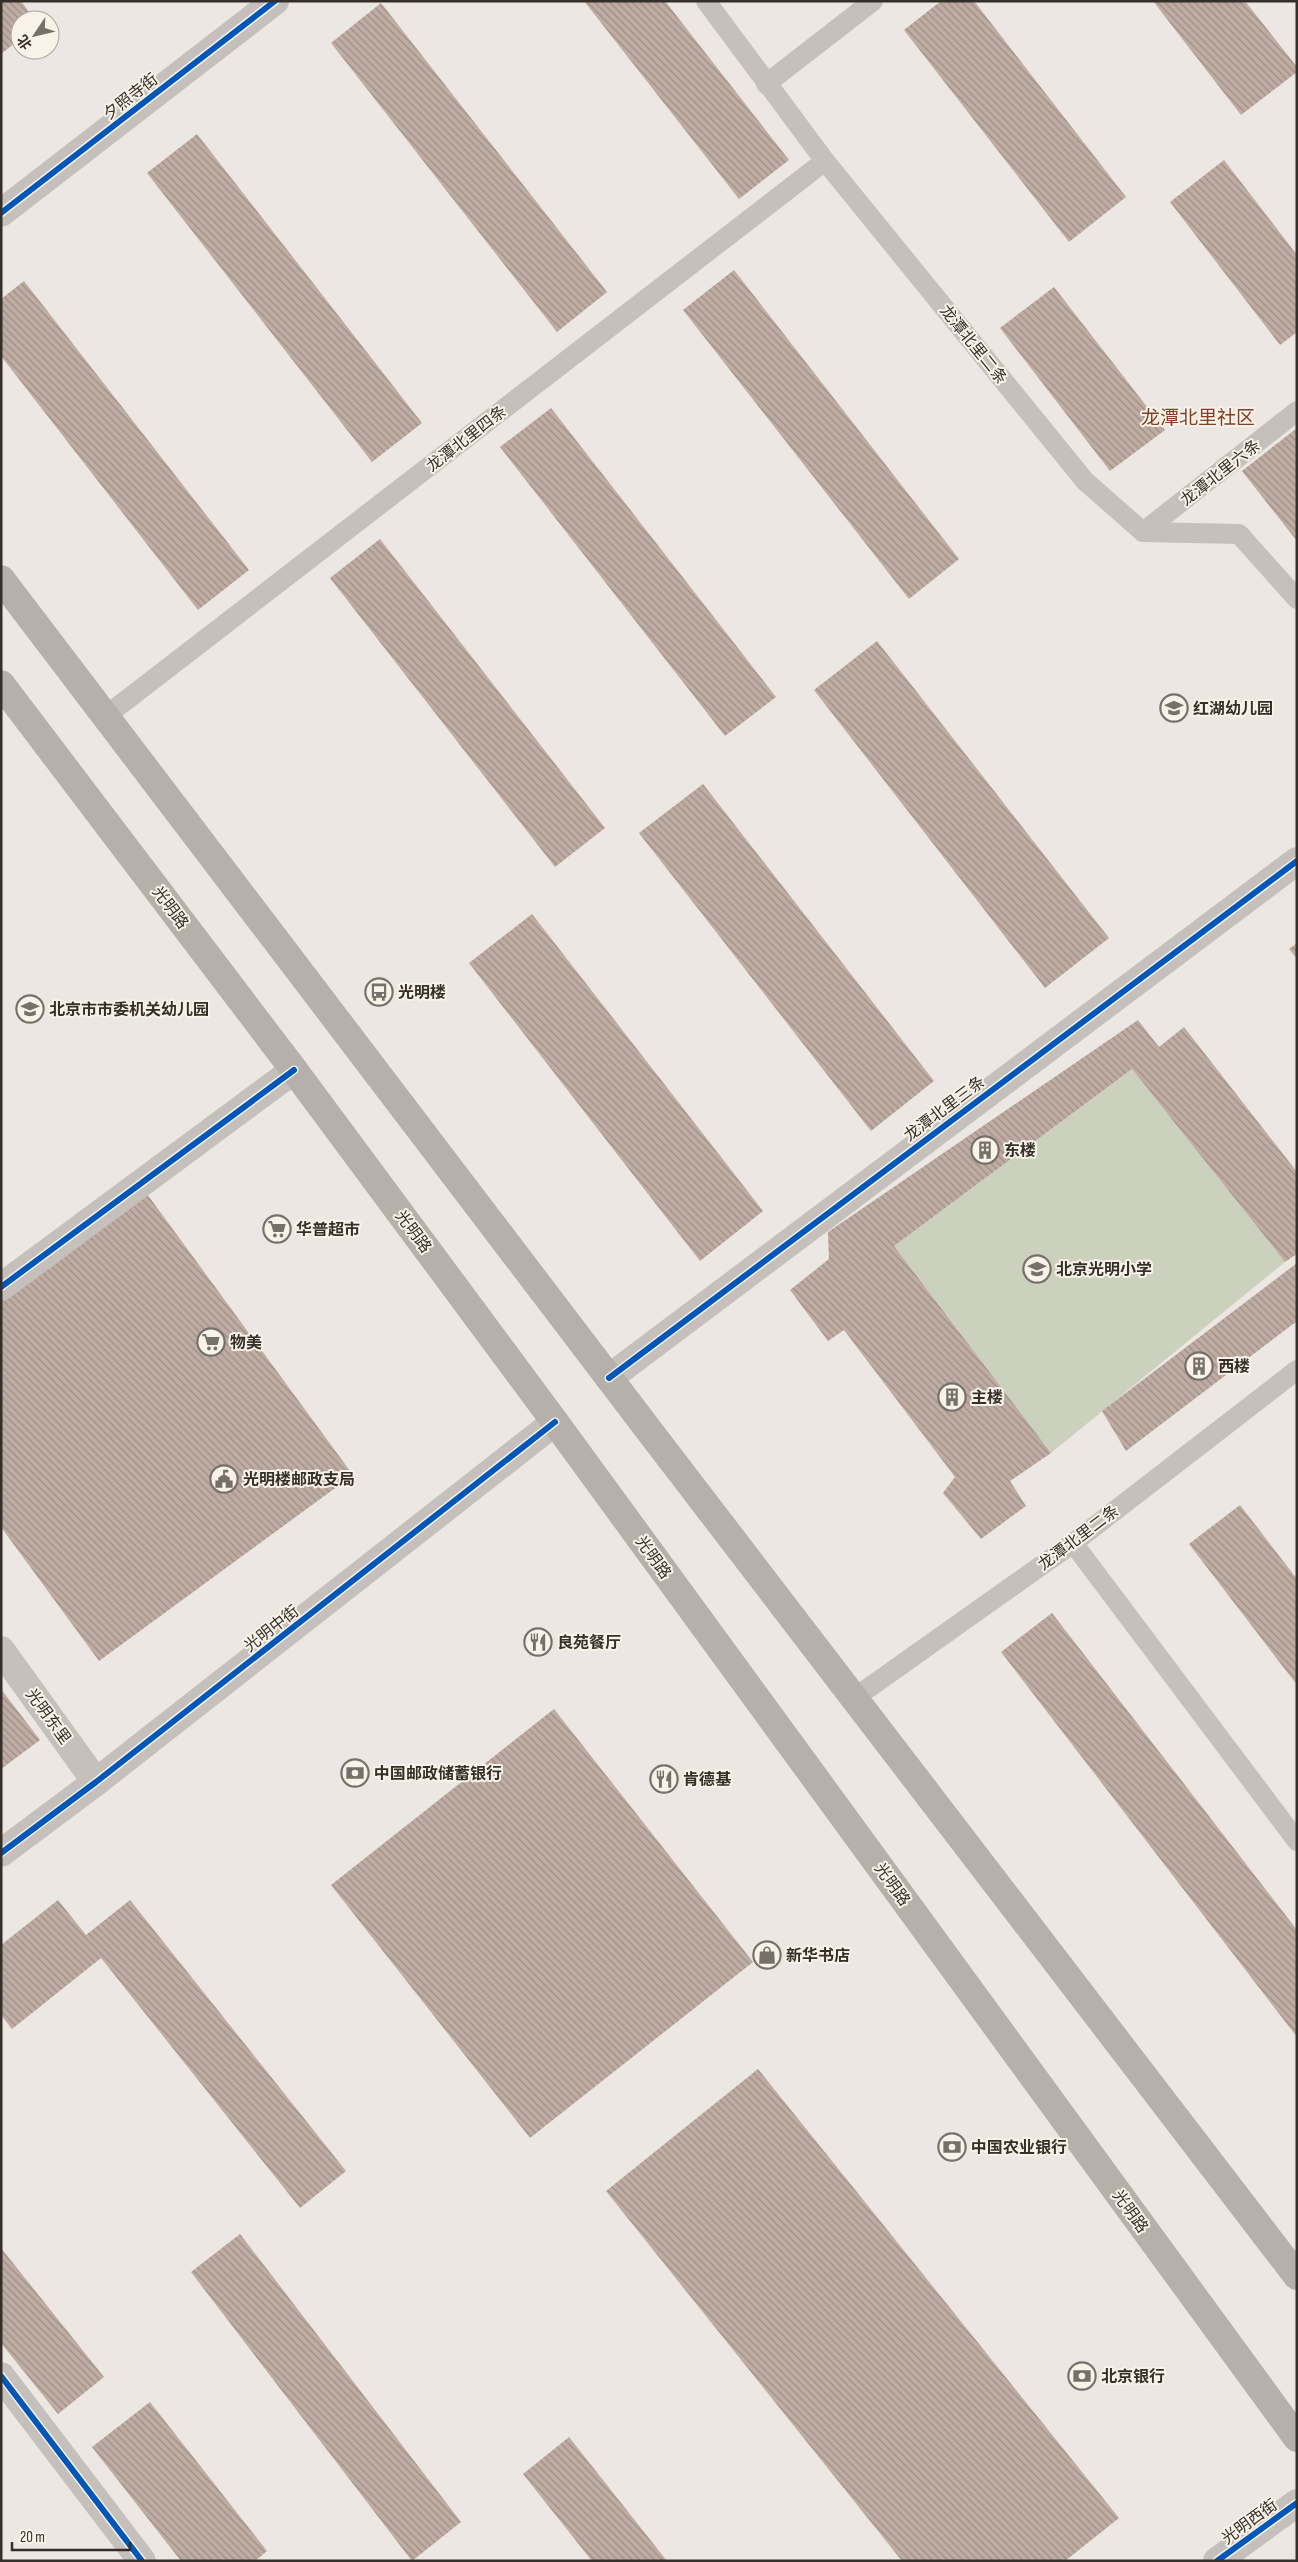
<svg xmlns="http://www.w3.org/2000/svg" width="1298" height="2562" font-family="'Sofia Sans Condensed','Noto Sans SC',sans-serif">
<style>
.pitch{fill:#ccd1bd}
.building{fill:url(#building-back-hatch)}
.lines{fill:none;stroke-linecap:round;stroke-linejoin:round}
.service{stroke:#c5c0bb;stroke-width:20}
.minor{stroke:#c5c0bb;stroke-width:28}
.tertiary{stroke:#c5c0bb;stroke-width:28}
.secondary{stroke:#b6b0ab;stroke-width:28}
.cycleway-casing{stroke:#f8f2e9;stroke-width:9}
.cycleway{stroke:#0057b8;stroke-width:6}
.labels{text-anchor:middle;stroke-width:4;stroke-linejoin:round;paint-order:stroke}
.street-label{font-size:16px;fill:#362e29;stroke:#f8f2e9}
.poi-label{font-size:16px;font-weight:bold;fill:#362e29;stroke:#f8f2e9;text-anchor:start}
.quarter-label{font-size:19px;fill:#7f4027;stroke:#f8f2e9}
</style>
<defs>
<pattern id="building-back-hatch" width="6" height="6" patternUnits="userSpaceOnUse" patternTransform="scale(1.25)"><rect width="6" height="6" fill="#bfada4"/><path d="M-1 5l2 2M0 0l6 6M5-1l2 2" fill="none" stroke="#9c8d86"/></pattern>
</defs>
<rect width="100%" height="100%" fill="#ece7e2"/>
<path class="pitch" d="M1132 1069 1285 1262 1051 1453 894 1246Z"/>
<g class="building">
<path d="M1 1H21L35 20H20V39L1 54Z"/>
<path d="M584 1H665L789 160 739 199Z"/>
<path d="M941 1H974L1126 197 1069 242 904 30Z"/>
<path d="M1153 1H1245L1297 67V72L1241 115Z"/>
<path d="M381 3 607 292 557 332 331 43Z"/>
<path d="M197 134 422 423 372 462 147 173Z"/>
<path d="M1224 160 1297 255V332L1280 345 1170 202Z"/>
<path d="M734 270 959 559 909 599 683 310Z"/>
<path d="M24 281 249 570 198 610 1 356V299Z"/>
<path d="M1054 287 1165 430 1110 471 1000 328Z"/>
<path d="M551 408 776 697 725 736 500 447Z"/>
<path d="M1297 428V541L1242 471Z"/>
<path d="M380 539 605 828 555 867 330 578Z"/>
<path d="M877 641 1109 938 1045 988 814 690Z"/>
<path d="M703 784 934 1081 871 1131 639 833Z"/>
<path d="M532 914 763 1211 700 1261 469 963Z"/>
<path d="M1297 943V959L1289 949Z"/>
<path d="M1138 1020 1159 1047 1184 1027 1297 1172V1254L1285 1262 1132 1069 894 1246 1051 1453 1010 1481 1026 1506 981 1539 943 1493 955 1477 844 1330 828 1341 790 1290 829 1259 828 1232Z"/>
<path d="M147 1194 353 1475 99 1661 1 1527V1300Z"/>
<path d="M1297 1263V1321L1126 1451 1102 1411Z"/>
<path d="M1240 1505 1297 1579V1685L1189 1544Z"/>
<path d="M1052 1613 1297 1930V2037L1001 1652Z"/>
<path d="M1 1689 40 1740 1 1769Z"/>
<path d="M554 1709 753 1962 530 2138 331 1885Z"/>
<path d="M58 1900 86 1935 130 1900 346 2171 300 2208 101 1958 12 2029 1 2015V1945Z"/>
<path d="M758 2069 1119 2518 1065 2561H902L606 2191Z"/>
<path d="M240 2234 461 2522 412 2561 191 2272Z"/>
<path d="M1 2248 104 2377 58 2414 1 2343Z"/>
<path d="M150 2402 267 2551 255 2561H181L92 2447Z"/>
<path d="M569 2437 667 2561H592L523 2474Z"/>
</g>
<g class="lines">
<g class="service">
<path d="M706 1 825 161 1085 481 1143 532 1239 534 1297 599"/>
<path d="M766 84 873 1"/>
<path d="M1143 532 1297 411"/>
<path d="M107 715 825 161"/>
<path d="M1073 1543 1297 1841"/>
<path d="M853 1699 1073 1543 1297 1370"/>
</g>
<g class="minor">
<path d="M1 1287 294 1070"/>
<path d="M609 1378 1297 861"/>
<path d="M1 1650 96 1782"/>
<path d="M1 1853 96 1782 555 1422"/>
<path d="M1 2376 142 2561"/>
<path d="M1217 2561 1297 2503"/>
</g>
<path class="tertiary" d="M1 213 275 1"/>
<g class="secondary">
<path d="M1 579 654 1437 1297 2276"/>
<path d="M1 684 294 1070 555 1422 1297 2438"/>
</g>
<g class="cycleway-casing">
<g id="cycleway">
<path d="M1 213 275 1"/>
<path d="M1 1287 294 1070"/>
<path d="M609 1378 1297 861"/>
<path d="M1 1853 96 1782 555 1422"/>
<path d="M1 2376 142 2561"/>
<path d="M1217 2561 1297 2503"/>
</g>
</g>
<use href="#cycleway" class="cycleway"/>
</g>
<defs>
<g id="school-ring" transform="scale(1.4375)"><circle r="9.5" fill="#f8f2e9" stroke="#766f6a" stroke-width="1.5"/><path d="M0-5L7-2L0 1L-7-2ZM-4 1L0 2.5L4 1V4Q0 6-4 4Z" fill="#766f6a"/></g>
<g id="bus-ring" transform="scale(1.4375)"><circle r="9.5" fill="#f8f2e9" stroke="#766f6a" stroke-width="1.5"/><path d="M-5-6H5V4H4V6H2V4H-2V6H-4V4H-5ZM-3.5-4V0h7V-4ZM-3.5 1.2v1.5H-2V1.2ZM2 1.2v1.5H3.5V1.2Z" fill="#766f6a"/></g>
<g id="building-ring" transform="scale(1.4375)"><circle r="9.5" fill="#f8f2e9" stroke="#766f6a" stroke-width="1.5"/><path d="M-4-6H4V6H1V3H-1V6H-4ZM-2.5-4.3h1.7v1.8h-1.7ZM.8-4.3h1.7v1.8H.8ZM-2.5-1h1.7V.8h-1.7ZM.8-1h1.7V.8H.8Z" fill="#766f6a"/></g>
<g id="supermarket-ring" transform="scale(1.4375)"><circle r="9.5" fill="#f8f2e9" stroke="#766f6a" stroke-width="1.5"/><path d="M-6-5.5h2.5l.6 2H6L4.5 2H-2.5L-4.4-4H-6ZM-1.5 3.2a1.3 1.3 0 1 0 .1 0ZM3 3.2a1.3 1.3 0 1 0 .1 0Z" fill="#766f6a"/></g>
<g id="civic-ring" transform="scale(1.4375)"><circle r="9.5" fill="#f8f2e9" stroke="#766f6a" stroke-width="1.5"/><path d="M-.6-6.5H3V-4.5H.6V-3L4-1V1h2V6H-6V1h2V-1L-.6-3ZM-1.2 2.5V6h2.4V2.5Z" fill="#766f6a"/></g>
<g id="restaurant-ring" transform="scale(1.4375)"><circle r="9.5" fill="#f8f2e9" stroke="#766f6a" stroke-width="1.5"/><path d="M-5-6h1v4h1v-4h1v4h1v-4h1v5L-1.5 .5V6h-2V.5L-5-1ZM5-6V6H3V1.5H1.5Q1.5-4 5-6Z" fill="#766f6a"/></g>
<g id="bank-ring" transform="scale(1.4375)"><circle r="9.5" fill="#f8f2e9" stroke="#766f6a" stroke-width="1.5"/><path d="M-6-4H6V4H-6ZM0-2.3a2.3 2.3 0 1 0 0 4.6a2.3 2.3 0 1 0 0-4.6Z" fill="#766f6a"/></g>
<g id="shop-ring" transform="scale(1.4375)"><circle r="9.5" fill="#f8f2e9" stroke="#766f6a" stroke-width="1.5"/><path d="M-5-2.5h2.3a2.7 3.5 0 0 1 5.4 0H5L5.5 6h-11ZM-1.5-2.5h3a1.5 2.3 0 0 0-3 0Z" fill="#766f6a"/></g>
</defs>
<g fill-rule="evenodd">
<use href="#school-ring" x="1174" y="708"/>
<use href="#bus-ring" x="379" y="992"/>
<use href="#school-ring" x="30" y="1009"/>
<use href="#building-ring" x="985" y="1150"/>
<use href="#supermarket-ring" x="277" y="1229"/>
<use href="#school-ring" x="1037" y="1269"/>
<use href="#supermarket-ring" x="211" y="1342"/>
<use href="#building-ring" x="1199" y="1366"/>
<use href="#building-ring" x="952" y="1397"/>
<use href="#civic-ring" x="224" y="1479"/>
<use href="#restaurant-ring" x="538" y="1642"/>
<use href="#bank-ring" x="355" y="1773"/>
<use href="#restaurant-ring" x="664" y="1779"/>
<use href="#shop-ring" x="767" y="1955"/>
<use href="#bank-ring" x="952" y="2147"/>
<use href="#bank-ring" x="1082" y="2376"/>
</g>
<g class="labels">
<g class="street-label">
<text transform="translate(130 96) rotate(-38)" y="6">夕照寺街</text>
<text transform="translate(974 344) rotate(51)" y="6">龙潭北里二条</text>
<text transform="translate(466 438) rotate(-38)" y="6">龙潭北里四条</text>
<text transform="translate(1220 472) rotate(-38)" y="6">龙潭北里六条</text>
<text transform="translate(171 907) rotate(53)" y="6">光明路</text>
<text transform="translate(944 1108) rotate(-37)" y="6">龙潭北里三条</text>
<text transform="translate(414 1231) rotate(53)" y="6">光明路</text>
<text transform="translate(1078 1537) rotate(-37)" y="6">龙潭北里二条</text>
<text transform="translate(654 1557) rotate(54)" y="6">光明路</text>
<text transform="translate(271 1628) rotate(-38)" y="6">光明中街</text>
<text transform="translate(49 1716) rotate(54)" y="6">光明东里</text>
<text transform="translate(893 1884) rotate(54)" y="6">光明路</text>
<text transform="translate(1131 2211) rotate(54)" y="6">光明路</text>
<text transform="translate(1249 2521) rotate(-36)" y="6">光明西街</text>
</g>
<g class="poi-label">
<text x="1193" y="714">红湖幼儿园</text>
<text x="398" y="998">光明楼</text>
<text x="49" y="1015">北京市市委机关幼儿园</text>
<text x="1004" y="1156">东楼</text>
<text x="296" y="1235">华普超市</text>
<text x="1056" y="1275">北京光明小学</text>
<text x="230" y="1348">物美</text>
<text x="1218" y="1372">西楼</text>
<text x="971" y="1403">主楼</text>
<text x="243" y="1485">光明楼邮政支局</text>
<text x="557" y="1648">良苑餐厅</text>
<text x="374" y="1779">中国邮政储蓄银行</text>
<text x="683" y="1785">肯德基</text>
<text x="786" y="1961">新华书店</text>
<text x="971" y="2153">中国农业银行</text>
<text x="1101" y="2382">北京银行</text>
</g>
<g class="quarter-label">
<text x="1198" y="424">龙潭北里社区</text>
</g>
</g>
<rect width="1298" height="2562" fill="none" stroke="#362e29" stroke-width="5"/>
<g transform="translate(35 35) rotate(235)"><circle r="24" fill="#f8f2e9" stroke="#aaa49c"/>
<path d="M0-4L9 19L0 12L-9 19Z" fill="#766f6a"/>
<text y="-8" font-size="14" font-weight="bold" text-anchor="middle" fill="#362e29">北</text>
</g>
<path d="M12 2542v8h118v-8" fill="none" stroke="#362e29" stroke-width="2.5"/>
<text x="20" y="2542" font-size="15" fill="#362e29" stroke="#f8f2e9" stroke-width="4" paint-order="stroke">20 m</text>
</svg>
